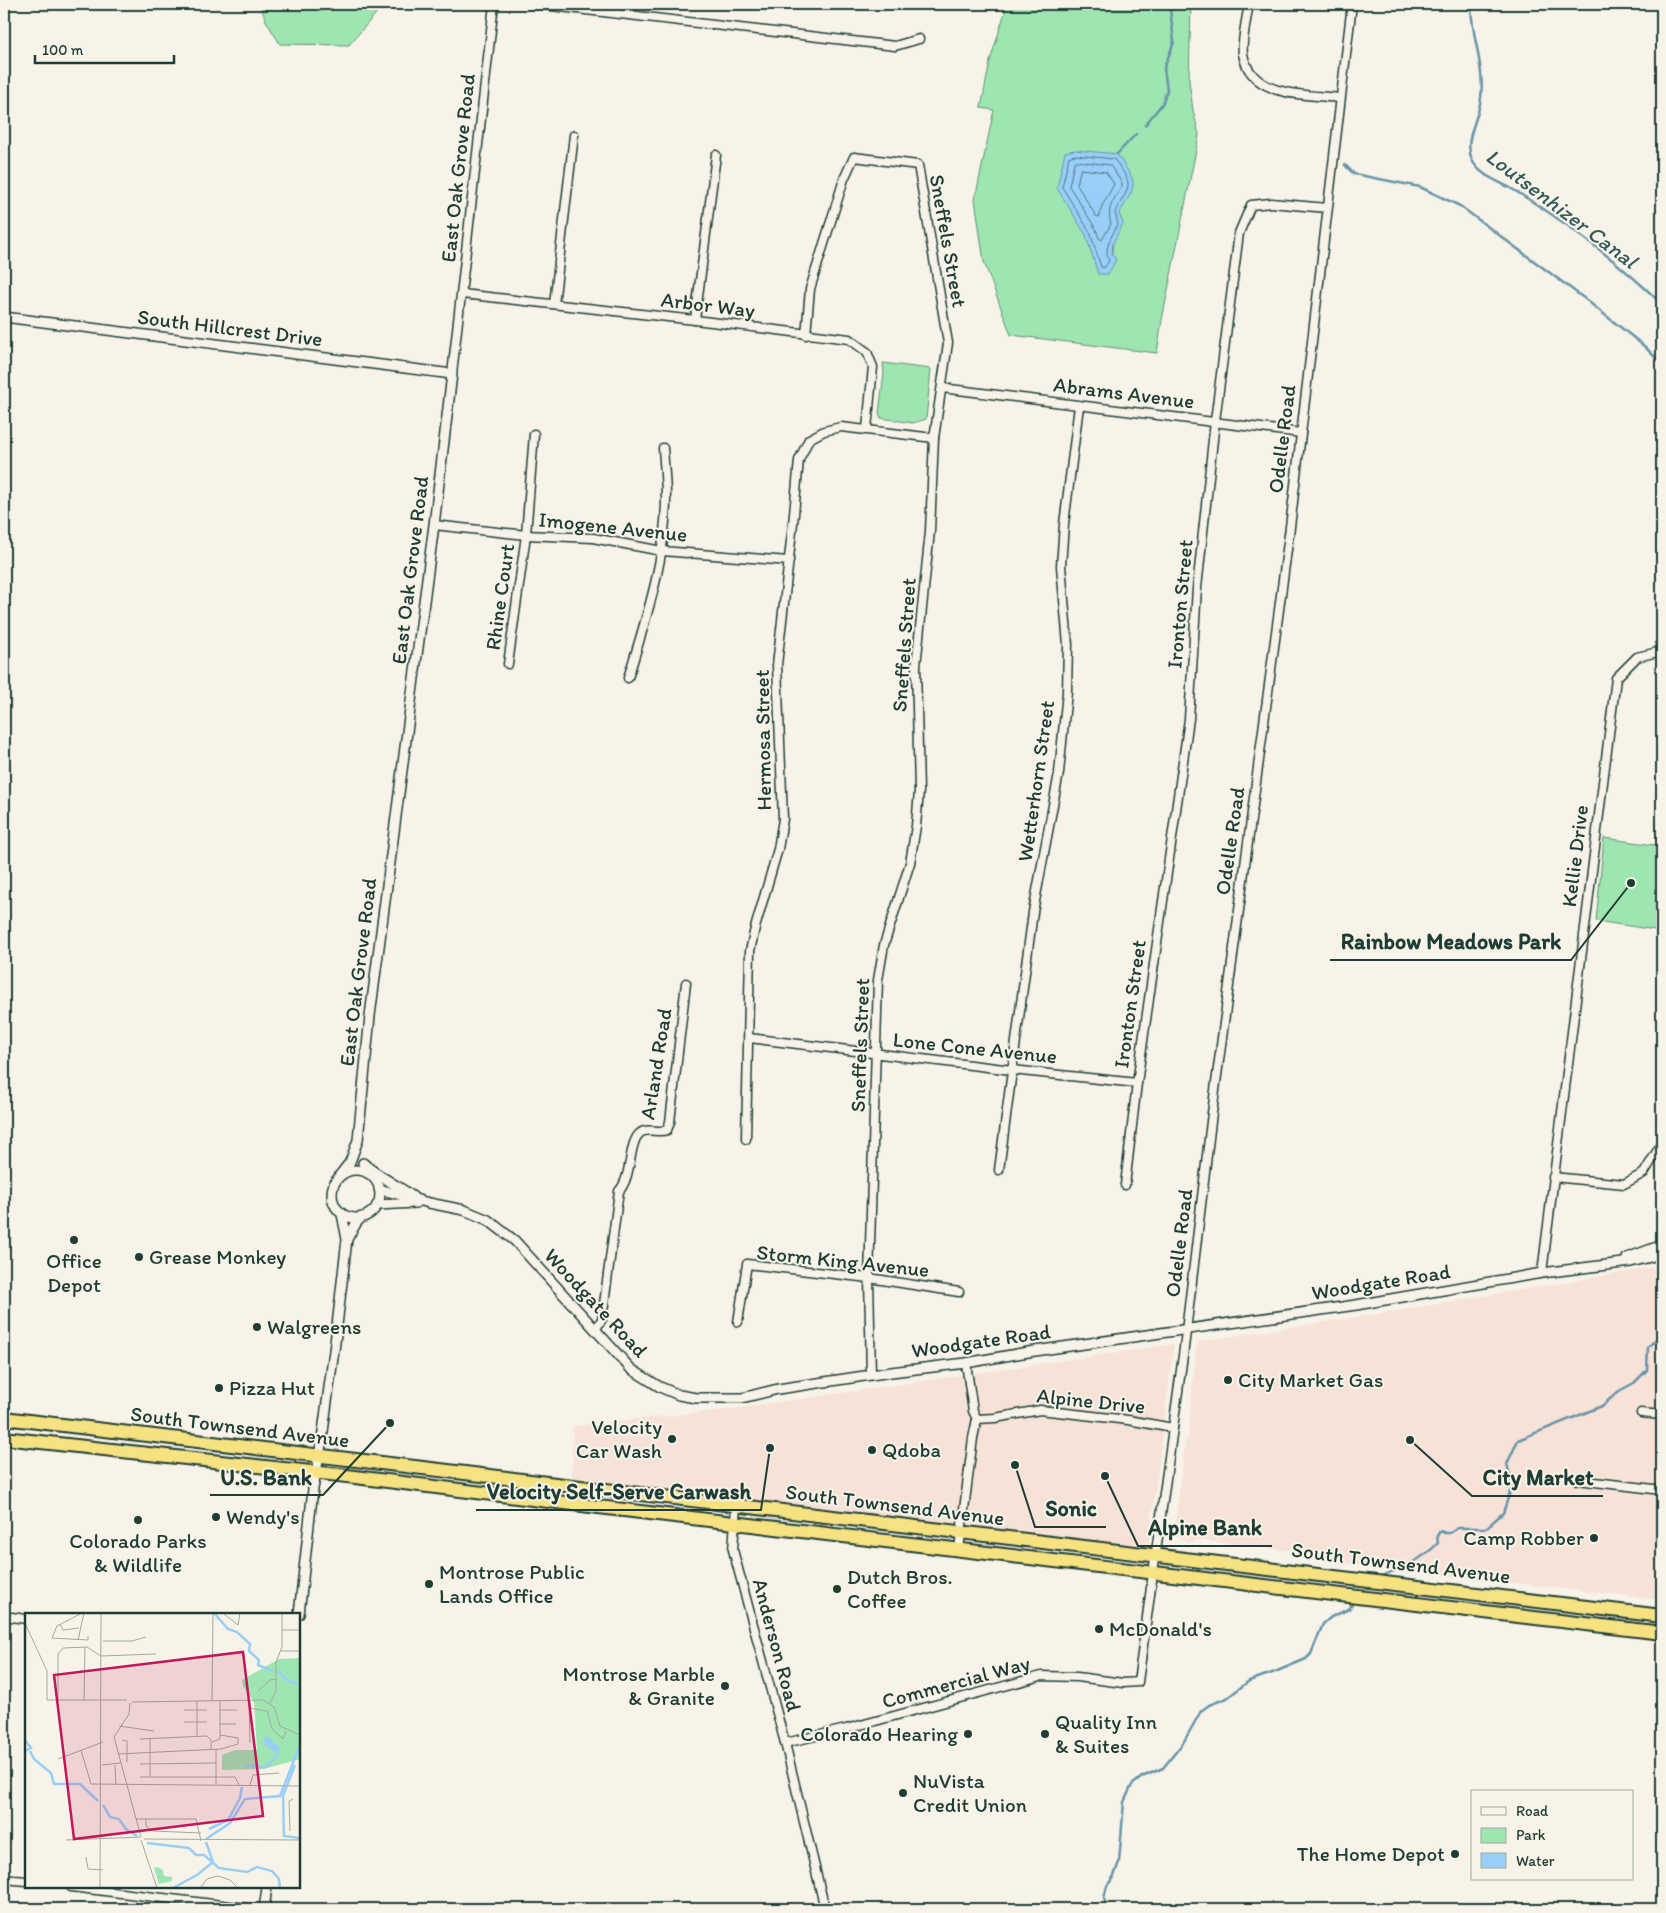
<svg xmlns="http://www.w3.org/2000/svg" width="1666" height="1913" font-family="Itim,sans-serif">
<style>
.built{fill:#f7e2d8}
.green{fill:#9ee5b2;stroke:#5e9173}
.water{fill:#99cef7;stroke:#6894a9}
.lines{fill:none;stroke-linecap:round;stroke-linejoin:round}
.shore{stroke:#507782;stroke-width:1}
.stream{stroke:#6894a9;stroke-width:2.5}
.minor-casing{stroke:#1f3d34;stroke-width:11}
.tertiary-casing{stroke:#1f3d34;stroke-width:12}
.trunk-casing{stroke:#1f3d34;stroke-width:16}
.minor{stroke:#f7f3e8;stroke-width:8}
.tertiary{stroke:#f7f3e8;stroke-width:9}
.trunk{stroke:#f7e281;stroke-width:12}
.poi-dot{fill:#1f3d34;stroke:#f7f3e8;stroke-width:2}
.labels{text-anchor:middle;stroke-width:4;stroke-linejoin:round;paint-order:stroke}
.street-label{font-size:21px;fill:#1f3d34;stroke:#f7f3e8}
.poi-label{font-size:21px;fill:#1f3d34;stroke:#f7f3e8;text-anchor:start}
.water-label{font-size:22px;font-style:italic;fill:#375a5b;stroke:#f7f3e8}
.inset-river{fill:none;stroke:#99cef7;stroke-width:2.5}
.inset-road{fill:none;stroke:#a1aaa0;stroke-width:1}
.view{fill:#c2185b;fill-opacity:0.15;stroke:#c2185b;stroke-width:2.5}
.inset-edge{fill:none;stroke:#1f3d34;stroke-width:2.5}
.leader{fill:none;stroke:#1f3d34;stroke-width:2}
.callout-dot{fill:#1f3d34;stroke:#f7f3e8;stroke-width:2}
.callout-label{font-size:22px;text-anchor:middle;font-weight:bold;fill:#1f3d34;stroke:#f7f3e8;stroke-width:4;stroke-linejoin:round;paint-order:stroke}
</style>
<rect width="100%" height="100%" fill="#f7f3e8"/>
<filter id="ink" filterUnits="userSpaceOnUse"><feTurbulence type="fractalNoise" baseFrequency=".02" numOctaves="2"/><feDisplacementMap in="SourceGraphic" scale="10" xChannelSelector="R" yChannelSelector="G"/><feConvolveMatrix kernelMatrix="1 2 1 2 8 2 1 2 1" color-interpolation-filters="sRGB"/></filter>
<g filter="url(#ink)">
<g class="built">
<path d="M1662 1266V1600L1338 1563 1326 1560 1320 1554 1198 1540 1189 1543 1185 1542 1177 1535 1175 1527 1185 1443 1188 1439 1196 1348 1200 1341 1365 1316Z"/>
<path d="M1174 1344 1148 1548 572 1478 573 1426 733 1409Z"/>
</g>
<g class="green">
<path d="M260 4H384L349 45 280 44 266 21Z"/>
<path d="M1005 4H1191L1189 81 1193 110 1199 135 1162 320 1157 353 1011 335 984 262 975 199 994 110 981 108 990 61 1005 12Z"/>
<path d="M883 363 931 369 926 419 913 423 881 418 879 413 884 373Z"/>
<path d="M1604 838 1662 846V931L1596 921Z"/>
</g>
<path class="water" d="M1075 150 1117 154C1138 186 1138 181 1119 214L1123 223 1113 243 1112 254 1116 260 1108 274H1098L1086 235 1057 188 1065 152Z"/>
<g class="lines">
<g class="shore">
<path d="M1075 155 1114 159C1135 187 1130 184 1115 212L1118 224C1112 236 1103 248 1109 261L1104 268 1101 267 1090 232 1062 187 1069 157Z"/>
<path d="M1076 161 1110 165 1122 183V186C1114 200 1106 207 1111 224L1102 240 1099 238 1096 229 1069 186 1074 163Z"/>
<path d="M1081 169 1106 172 1114 184 1102 206 1099 217 1096 216 1077 185Z"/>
</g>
<g class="stream">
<path d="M1471 4C1471 35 1485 66 1481 98 1479 119 1463 139 1472 160 1479 175 1498 181 1512 189 1565 221 1617 261 1662 304"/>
<path d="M1145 125 1162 104 1167 90 1164 68 1174 42 1170 9 1172 4"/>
<path d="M1117 154 1136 134"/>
<path d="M1345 165 1354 174 1420 187 1460 206 1585 299 1644 346 1662 364"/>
<path d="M1378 1577C1401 1569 1421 1561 1438 1543L1437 1536 1440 1531 1445 1533H1450L1458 1528H1486L1503 1513 1511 1489V1479L1507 1464 1518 1440 1602 1406 1619 1391 1634 1383 1647 1370 1648 1347 1662 1334"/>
<path d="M1107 1909 1104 1898 1107 1886 1114 1876 1119 1862 1124 1802 1132 1785 1142 1777 1163 1768 1183 1743 1201 1711 1209 1705 1227 1698 1249 1681 1275 1672 1306 1659 1311 1654 1323 1624 1331 1617 1349 1609 1355 1600"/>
</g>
<g class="minor-casing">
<g id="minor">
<path d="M534 4 895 46 919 39"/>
<path d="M1249 4C1247 16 1241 43 1243 54 1251 98 1305 94 1340 98"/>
<path d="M462 294 695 320 849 339 867 352 873 367 867 429"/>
<path d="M554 304 574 135"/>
<path d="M695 320 716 155"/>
<path d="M806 335 810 289 844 179 854 157 918 165 948 343 934 438 930 531 916 666 919 791 916 826 910 863 884 945 878 980 869 1278 871 1375"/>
<path d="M452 374 494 4"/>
<path d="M942 388 1301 433"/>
<path d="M434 525 526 535 593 538 662 551 789 561"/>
<path d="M508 664 526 535 534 434"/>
<path d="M628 678C646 619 666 559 666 498 666 481 664 464 663 448"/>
<path d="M749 1038 1012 1070 1137 1083"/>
<path d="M746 1139 750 951 755 928 778 849 783 819 777 665 794 514 799 460 809 439 824 431 841 427 934 438"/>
<path d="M999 1170 1033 912 1059 773 1067 692 1068 645 1061 566 1064 524 1079 406"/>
<path d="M1553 1177 1624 1184 1644 1173 1662 1143"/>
<path d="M1125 1185 1137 1083 1189 719 1197 588 1215 421 1239 233 1251 205 1271 203 1327 208"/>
<path d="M1542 1273 1616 678 1637 657 1662 651"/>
<path d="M738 1322 747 1264 869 1278 959 1292"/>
<path d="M596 1329 602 1319 619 1191C634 1175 627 1136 644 1131 652 1129 659 1133 667 1130L670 1122 686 983"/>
<path d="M1641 1413 1662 1415"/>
<path d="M977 1419 995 1418 1040 1410 1128 1420 1173 1428"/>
<path d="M1578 1480 1662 1490"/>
<path d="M736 1506 733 1550 785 1743 825 1909"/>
<path d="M959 1549 973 1438 977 1419 973 1411 966 1363"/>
<path d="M4 1616 26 1619"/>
<path d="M785 1743 846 1729 1041 1676 1077 1677 1123 1683 1138 1682 1184 1348 1212 1113 1290 527 1352 4"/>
<path d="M4 1879 26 1881"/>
<path d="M71 1887 255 1909"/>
</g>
</g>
<g class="tertiary-casing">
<g id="tertiary">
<path d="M4 317 452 374 434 525 370 1016 358 1140 350 1162 340 1175"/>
<path d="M363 1163C378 1177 397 1184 413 1197"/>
<circle cx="356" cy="1194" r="24"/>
<path d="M379 1189 429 1203 464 1210 488 1220 515 1241 631 1369 660 1387 679 1395 696 1398H742L778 1389 891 1372 966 1363 1028 1352 1356 1305 1542 1273 1631 1262 1662 1254"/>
<path d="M377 1205 416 1203"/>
<path d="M347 1239 357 1222 362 1217"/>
<path d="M1627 1258 1662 1245"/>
<path d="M299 1614 313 1489 322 1439 335 1343 347 1239 342 1214"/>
<path d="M264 1909 267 1887"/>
</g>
</g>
<g class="trunk-casing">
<g id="trunk">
<path d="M4 1418 1662 1616"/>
<path d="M4 1438 339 1475 548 1501 1662 1633"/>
</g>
</g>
<use href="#minor" class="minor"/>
<use href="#tertiary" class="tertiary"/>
<use href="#trunk" class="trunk"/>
</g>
</g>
<g class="poi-dot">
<circle cx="74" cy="1240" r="5"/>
<circle cx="139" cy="1257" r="5"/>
<circle cx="257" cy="1327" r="5"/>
<circle cx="1228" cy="1380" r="5"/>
<circle cx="219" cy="1388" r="5"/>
<circle cx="672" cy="1439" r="5"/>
<circle cx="872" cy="1450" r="5"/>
<circle cx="216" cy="1517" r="5"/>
<circle cx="138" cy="1520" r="5"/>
<circle cx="1594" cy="1538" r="5"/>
<circle cx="429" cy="1584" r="5"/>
<circle cx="837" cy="1589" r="5"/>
<circle cx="1099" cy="1629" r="5"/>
<circle cx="725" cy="1686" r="5"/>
<circle cx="968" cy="1734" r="5"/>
<circle cx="1045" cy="1734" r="5"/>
<circle cx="903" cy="1793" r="5"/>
<circle cx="1455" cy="1854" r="5"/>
</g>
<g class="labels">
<g class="street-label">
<text transform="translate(458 168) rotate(-84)" y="7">East Oak Grove Road</text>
<text transform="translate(948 241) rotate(80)" y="7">Sneffels Street</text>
<text transform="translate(708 305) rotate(7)" y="7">Arbor Way</text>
<text transform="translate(230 328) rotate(7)" y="7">South Hillcrest Drive</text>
<text transform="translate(1124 393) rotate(7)" y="7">Abrams Avenue</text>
<text transform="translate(1282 439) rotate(-83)" y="7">Odelle Road</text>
<text transform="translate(613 527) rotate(6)" y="7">Imogene Avenue</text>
<text transform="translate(410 570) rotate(-83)" y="7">East Oak Grove Road</text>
<text transform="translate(500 597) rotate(-82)" y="7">Rhine Court</text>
<text transform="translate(1180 604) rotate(-85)" y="7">Ironton Street</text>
<text transform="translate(904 645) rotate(-86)" y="7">Sneffels Street</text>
<text transform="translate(763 740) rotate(-91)" y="7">Hermosa Street</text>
<text transform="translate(1036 781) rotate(-82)" y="7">Wetterhorn Street</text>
<text transform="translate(1230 841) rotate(-82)" y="7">Odelle Road</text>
<text transform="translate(1575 856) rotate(-83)" y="7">Kellie Drive</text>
<text transform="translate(358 972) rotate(-83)" y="7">East Oak Grove Road</text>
<text transform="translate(1130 1004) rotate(-82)" y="7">Ironton Street</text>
<text transform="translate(860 1045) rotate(-88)" y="7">Sneffels Street</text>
<text transform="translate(975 1048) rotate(6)" y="7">Lone Cone Avenue</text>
<text transform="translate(656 1064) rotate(-81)" y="7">Arland Road</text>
<text transform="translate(1179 1243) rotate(-83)" y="7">Odelle Road</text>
<text transform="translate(843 1261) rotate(6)" y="7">Storm King Avenue</text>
<text transform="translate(1381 1282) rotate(-9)" y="7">Woodgate Road</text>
<text transform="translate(596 1303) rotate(47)" y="7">Woodgate Road</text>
<text transform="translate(981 1341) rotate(-8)" y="7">Woodgate Road</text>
<text transform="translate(1091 1401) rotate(6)" y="7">Alpine Drive</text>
<text transform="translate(240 1427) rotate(7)" y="7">South Townsend Avenue</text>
<text transform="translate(895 1505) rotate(7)" y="7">South Townsend Avenue</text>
<text transform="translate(1401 1563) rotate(7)" y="7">South Townsend Avenue</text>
<text transform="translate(777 1645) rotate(75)" y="7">Anderson Road</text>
<text transform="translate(956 1682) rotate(-15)" y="7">Commercial Way</text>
</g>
<g class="poi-label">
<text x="149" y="1264">Grease Monkey</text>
<text x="74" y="1268" text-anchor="middle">Office<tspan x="74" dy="24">Depot</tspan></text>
<text x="267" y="1334">Walgreens</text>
<text x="1238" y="1387">City Market Gas</text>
<text x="229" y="1395">Pizza Hut</text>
<text x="662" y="1434" text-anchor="end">Velocity<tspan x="662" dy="24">Car Wash</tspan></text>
<text x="882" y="1457">Qdoba</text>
<text x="226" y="1524">Wendy's</text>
<text x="1584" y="1545" text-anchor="end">Camp Robber</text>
<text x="138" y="1548" text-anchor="middle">Colorado Parks<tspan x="138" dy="24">&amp; Wildlife</tspan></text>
<text x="439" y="1579">Montrose Public<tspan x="439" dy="24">Lands Office</tspan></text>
<text x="847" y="1584">Dutch Bros.<tspan x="847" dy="24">Coffee</tspan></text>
<text x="1109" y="1636">McDonald's</text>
<text x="715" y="1681" text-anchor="end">Montrose Marble<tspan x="715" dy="24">&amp; Granite</tspan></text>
<text x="1055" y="1729">Quality Inn<tspan x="1055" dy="24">&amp; Suites</tspan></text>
<text x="958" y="1741" text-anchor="end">Colorado Hearing</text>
<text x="913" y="1788">NuVista<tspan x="913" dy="24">Credit Union</tspan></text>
<text x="1445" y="1861" text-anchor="end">The Home Depot</text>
</g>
<g class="water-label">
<text transform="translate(1562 208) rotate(37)" y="8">Loutsenhizer Canal</text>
</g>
</g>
<g transform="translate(25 1613)">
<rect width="275" height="275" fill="#f7f3e8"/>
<path d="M275 45V146L239 156 197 157V142L210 137H232L229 89 218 73 217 67 254 46ZM133 254 138 257 139 263 147 264V268L134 271 129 255Z" fill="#9ee5b2"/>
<path d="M239 124H243L255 135 254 142 240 132Z" fill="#99cef7"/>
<path class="inset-river" d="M189 0 203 16 212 19 225 31 224 38 234 47 233 52 248 58M253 58 263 68 275 71M0 127 6 135 0 138M5 138 9 146 26 160 29 171H55L73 188M270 152 258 183 259 223 274 225M220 153 240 154 253 142M78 192 85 204 94 206 101 216 112 223M184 216 203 207 215 185 217 174M181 226 205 210 220 186 255 183 275 132M122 230 164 235 171 242H179L194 255 222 259 232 254 247 258 254 266 255 275M148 275 172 262 188 249 181 229"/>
<path class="inset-road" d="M57 0 32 13 27 25 63 27V23M198 0 213 12 215 0M0 10 22 58V87H102M35 11 38 17 54 15M257 17H275M53 27 59 0M78 28H107L121 24M256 38H275M233 78 245 67 251 66M224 87 225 130M33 88V41L38 35 62 34 76 43 131 41M59 88 60 34M172 88V123M187 88 188 0M107 89 238 87 249 94 255 113 275 122M105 90 104 101 89 124 116 224M245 90 251 78V49L257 34V0M224 95 242 98 247 116 258 126 261 118M159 97H182M195 97H212M159 109H182M195 111H211M94 113 129 118M125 125V164M115 126 182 123 186 127V136M97 127 102 128V149M187 129 195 126V88M56 137 66 171 275 173M93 141 196 136 213 131V125L195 122M33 146 78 129M115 151 191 150M77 152 95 150M90 152 91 172M115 164H210L214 172M191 172V136M225 172 228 162 254 160M111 206H171L176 228M121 206V213L128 218 176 220M265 218 264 188 268 186M119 226 275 227M41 227 115 224M116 227 132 275M61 244 63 256 78 257M75 275 76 0M175 275 182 266 193 263 205 267 213 275"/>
<path class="view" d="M218 39 238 203 49 226 29 62Z"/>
<rect width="275" height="275" class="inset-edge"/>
</g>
<path class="leader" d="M1631 883L1571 960H1330M390 1423L323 1495H210M1410 1440L1472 1496H1603M770 1448L761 1510H476M1015 1465L1035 1527H1106M1105 1476L1138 1546H1272"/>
<g class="callout-dot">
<circle cx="1631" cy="883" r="5"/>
<circle cx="390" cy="1423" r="5"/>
<circle cx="1410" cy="1440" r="5"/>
<circle cx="770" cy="1448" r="5"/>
<circle cx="1015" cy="1465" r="5"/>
<circle cx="1105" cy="1476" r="5"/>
</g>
<g class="callout-label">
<text x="1451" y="949">Rainbow Meadows Park</text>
<text x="266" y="1485">U.S. Bank</text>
<text x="1538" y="1485">City Market</text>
<text x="619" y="1499">Velocity Self-Serve Carwash</text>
<text x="1071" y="1516">Sonic</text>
<text x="1205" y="1535">Alpine Bank</text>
</g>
<rect width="1666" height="1913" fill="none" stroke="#f7f3e8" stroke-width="20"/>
<rect x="10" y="10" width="1646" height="1893" fill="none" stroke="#1f3d34" stroke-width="2" filter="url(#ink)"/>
<rect x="1471" y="1790" width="162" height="90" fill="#f7f3e8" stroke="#a1aaa0"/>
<rect x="1481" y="1807" width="25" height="8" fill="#f7f3e8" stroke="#a1aaa0"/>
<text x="1516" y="1816" font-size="15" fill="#1f3d34">Road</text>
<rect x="1481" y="1828" width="25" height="15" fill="#9ee5b2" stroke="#a1aaa0"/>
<text x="1516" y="1840" font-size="15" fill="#1f3d34">Park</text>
<rect x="1481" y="1853" width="25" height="15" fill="#99cef7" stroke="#a1aaa0"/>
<text x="1516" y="1866" font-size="15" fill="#1f3d34">Water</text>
<path d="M35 55v8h139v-8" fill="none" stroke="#1f3d34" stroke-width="2.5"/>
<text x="42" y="55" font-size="15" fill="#1f3d34" stroke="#f7f3e8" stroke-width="4" paint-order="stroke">100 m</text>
</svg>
